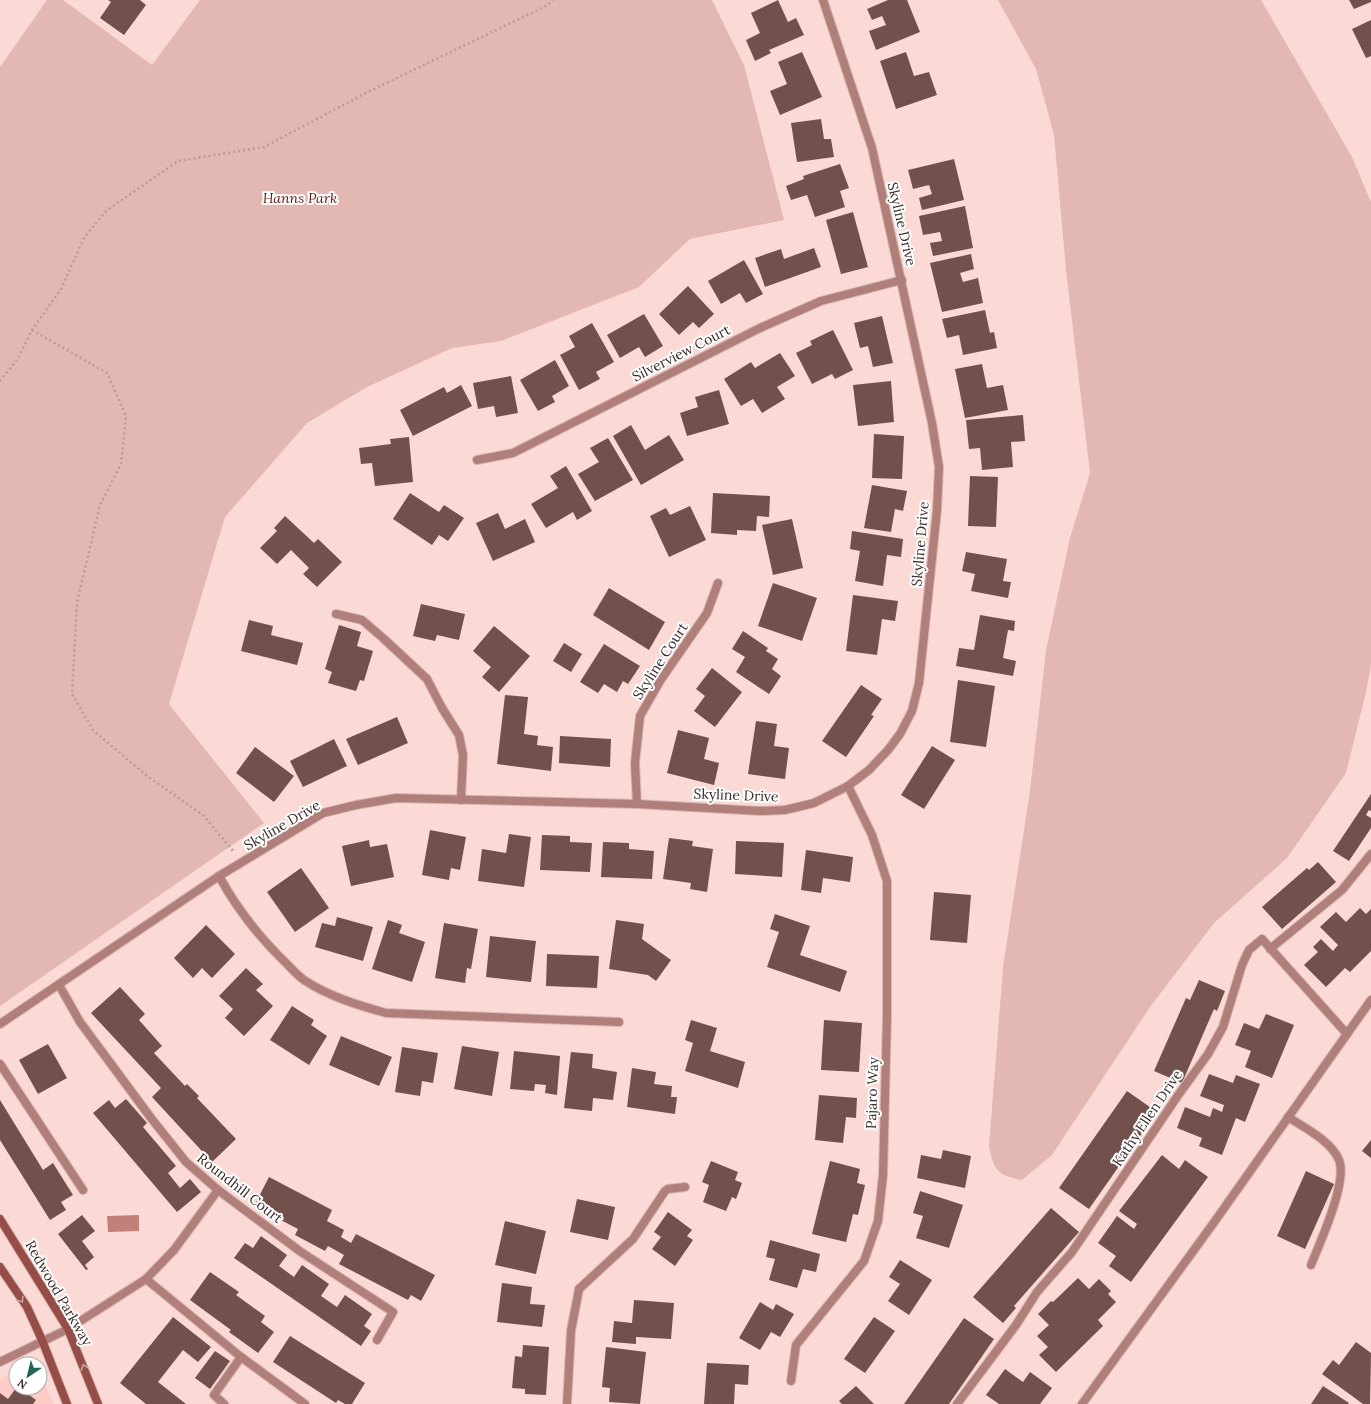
<svg xmlns="http://www.w3.org/2000/svg" width="1371" height="1404" font-family="Lora,serif">
<style>
.built{fill:#feccc6}
.green{fill:#e3b7b2}
.water{fill:#c28079}
.building{fill:#72504c}
.lines{fill:none;stroke-linecap:round;stroke-linejoin:round}
.service-casing{stroke:#d5b7b3;stroke-width:10}
.minor-casing{stroke:#d5b7b3;stroke-width:10}
.tertiary-casing{stroke:#d5b7b3;stroke-width:10}
.secondary-casing{stroke:#d5b7b3;stroke-width:10}
.path{stroke:#b89d9a;stroke-width:2.5;stroke-dasharray:2 3;stroke-linecap:butt}
.service{stroke:#b17f79;stroke-width:8}
.minor{stroke:#b17f79;stroke-width:8}
.tertiary{stroke:#b17f79;stroke-width:8}
.secondary{stroke:#954d46;stroke-width:8}
.oneway{stroke:#caa6a2}
.labels{text-anchor:middle;stroke-width:4;stroke-linejoin:round;paint-order:stroke}
.park-label{font-size:14px;font-style:italic;fill:#661714;stroke:#fff}
.street-label{font-size:14px;fill:#3b2b29;stroke:#fff}
</style>
<rect width="100%" height="100%" fill="#fbdad6"/>
<path class="built" d="M16 1371V1388H40V1371L53 1404H0V1379Z"/>
<g class="green">
<path d="M47 0H63L152 65 200 0H712L744 65 784 220 690 239 639 287 501 341 452 348 367 387 307 423 225 517 169 704 264 823 0 1006V67Z"/>
<path d="M998 0H1261L1352 157 1371 202V665L1366 692 1346 773 1287 858 1214 923 1150 1007 1052 1155 1022 1180C997 1175 994 1171 989 1146L1003 967 1030 791 1046 650 1070 538 1090 473 1066 270 1054 135 1036 69Z"/>
</g>
<path class="water" d="M139 1215V1231L108 1232 107 1216Z"/>
<g class="building">
<path d="M108 0H140L146 5 124 35 100 18 111 2Z"/>
<path d="M778 0 788 22 796 18 804 35 769 50 771 53 755 61 746 40 760 33 751 13Z"/>
<path d="M888 0H907L920 32 876 50 869 31 886 25 882 16 872 20 867 9Z"/>
<path d="M1349 0H1371V2L1354 9Z"/>
<path d="M1371 20V56L1366 58 1352 29Z"/>
<path d="M802 52 822 97 780 115 770 91 787 84 778 62Z"/>
<path d="M906 52 914 76 929 72 937 95 896 109 880 61Z"/>
<path d="M821 119 824 139H831L834 157 797 162 791 123Z"/>
<path d="M954 159 964 200 922 210 919 198 932 194 929 185 913 189 908 170Z"/>
<path d="M840 164 849 188 840 191 845 207 815 217 807 195 791 200 786 186 804 179 803 176Z"/>
<path d="M965 206 973 248 933 256 930 243 942 241 940 232 923 235 919 216Z"/>
<path d="M853 212 868 267 841 274 826 220Z"/>
<path d="M814 248 821 267 765 287 755 258 781 249 784 259Z"/>
<path d="M971 254 974 269 960 273 963 282 978 278 983 303 942 312 930 263Z"/>
<path d="M744 260 763 294 746 303 740 293 721 304 708 281Z"/>
<path d="M688 286 714 314 699 328 693 322 679 335 659 314Z"/>
<path d="M985 310 990 333 994 332 997 348 963 355 959 335 947 338 942 319Z"/>
<path d="M644 314 663 346 645 357 639 347 620 358 607 335Z"/>
<path d="M882 316 893 363 873 367 868 346 860 348 854 323Z"/>
<path d="M592 323 614 362 596 372 600 379 579 390 560 355 575 347 569 336Z"/>
<path d="M833 330 853 370 835 379 832 374 812 384 796 353 812 345 810 341Z"/>
<path d="M780 353 795 376 777 387 785 399 762 413 753 399 741 406 724 379 751 362 755 368Z"/>
<path d="M555 360 569 386 552 396 555 402 538 411 520 380Z"/>
<path d="M982 364 987 388 1003 385 1008 410 965 418 955 369Z"/>
<path d="M511 376 518 413 496 417 494 406 478 409 473 383Z"/>
<path d="M891 381 894 422 858 426 853 385Z"/>
<path d="M461 385 472 406 413 436 400 410 444 387 447 393Z"/>
<path d="M719 390 729 424 687 436 680 413 698 407 695 397Z"/>
<path d="M1023 415 1025 441 1011 442 1013 467 982 470 980 448 969 449 966 420Z"/>
<path d="M631 425 645 450 669 435 684 460 641 485 613 436Z"/>
<path d="M874 434 904 436 902 479 872 478Z"/>
<path d="M409 437 413 482 375 486 372 463 361 464 359 448 391 444 390 439Z"/>
<path d="M608 438 633 480 595 501 578 474 599 462 590 448Z"/>
<path d="M566 466 592 511 577 520 573 512 546 528 531 504 558 488 550 476Z"/>
<path d="M970 476 998 477 996 527 968 526Z"/>
<path d="M872 485 907 491 903 511 895 509 891 532 864 528Z"/>
<path d="M410 493 439 512 444 505 464 518 448 541 439 535 432 545 393 519Z"/>
<path d="M713 493 770 496 769 517 757 516 756 531 737 530V535L711 533Z"/>
<path d="M690 506 706 540 669 557 650 516 666 508 670 515Z"/>
<path d="M498 513 505 529 525 519 535 542 493 561 476 523Z"/>
<path d="M285 516 314 543 318 539 342 562 317 587 303 574 309 568 291 550 277 564 260 548 277 531 274 528Z"/>
<path d="M792 519 803 568 773 575 762 525Z"/>
<path d="M852 531 903 539 901 557 887 555 883 586 855 581 860 551 850 549Z"/>
<path d="M966 552 1007 559 1003 581 1011 582 1008 598 971 591 975 574 962 571Z"/>
<path d="M773 583 817 598 802 641 758 626Z"/>
<path d="M609 588 665 622 649 650 593 615Z"/>
<path d="M853 595 898 601 895 621 882 619 877 655 846 651Z"/>
<path d="M421 604 465 614 459 640 437 635 435 641 413 636Z"/>
<path d="M980 615 1015 621 1014 631 1008 630 1003 658 1016 661 1013 676 956 666 959 648 974 650Z"/>
<path d="M249 620 273 626 271 635 303 643 297 665 241 651Z"/>
<path d="M339 625 361 632 357 646 373 651 364 681 360 680 356 691 328 683 332 672 325 669Z"/>
<path d="M494 626 530 656 499 692 482 677 491 667 473 651Z"/>
<path d="M743 631 768 648 766 651 778 659 772 669 781 676 769 694 736 672 745 657 732 649Z"/>
<path d="M564 643 582 654 571 672 553 661Z"/>
<path d="M604 644 640 666 628 684 623 681 617 692 604 684 598 693 580 682Z"/>
<path d="M712 668 742 692 715 727 694 711 705 696 696 689Z"/>
<path d="M958 680 995 686 986 747 950 742Z"/>
<path d="M861 685 882 699 871 715 874 716 846 757 822 741Z"/>
<path d="M505 695 528 697 524 734 538 736 537 745 553 747 551 771 497 764Z"/>
<path d="M397 717 408 743 358 765 346 739Z"/>
<path d="M756 721 777 724 774 746 789 748 785 779 748 774Z"/>
<path d="M678 730 709 738 704 759 719 763 714 785 667 773Z"/>
<path d="M560 736 611 739 610 767 559 763Z"/>
<path d="M334 739 347 766 303 787 290 761Z"/>
<path d="M932 746 955 760 924 809 901 795Z"/>
<path d="M255 747 294 776 274 802 236 773Z"/>
<path d="M1371 794V811L1369 810 1366 815 1371 818V828L1349 861 1333 851Z"/>
<path d="M430 830 466 837 460 870 451 868 449 880 422 875Z"/>
<path d="M509 834 531 837 524 887 478 881 482 849 506 853Z"/>
<path d="M542 835 570 836V842L592 843 590 872 540 870Z"/>
<path d="M669 838 693 841 692 846 713 849 707 892 690 889 691 883 663 879Z"/>
<path d="M369 840 370 847 387 844 394 877 351 886 342 846Z"/>
<path d="M736 841 784 843 782 877 735 874Z"/>
<path d="M603 842 629 843V849L654 851 652 879 601 877Z"/>
<path d="M806 850 853 857 850 882 823 878 821 893 801 890Z"/>
<path d="M1318 862 1336 882 1282 929 1262 907 1307 868 1309 870Z"/>
<path d="M301 868 329 908 295 932 267 892Z"/>
<path d="M934 892 971 895 967 943 930 940Z"/>
<path d="M1360 908 1366 914 1371 909V951L1350 972 1345 968 1326 987 1304 965 1318 952 1313 947 1321 939 1333 951 1338 945 1320 927 1336 912 1346 922Z"/>
<path d="M775 914 810 926 800 955 847 971 840 992 767 967 779 932 770 929Z"/>
<path d="M337 917 373 927 363 961 315 947 322 923 335 926Z"/>
<path d="M388 920 402 925 399 933 425 942 412 982 372 969Z"/>
<path d="M616 920 644 924 642 939 671 960 656 981 648 975 609 969Z"/>
<path d="M444 923 478 929 471 969 467 968 465 983 435 978Z"/>
<path d="M206 925 235 954 212 978 202 968 193 978 174 958Z"/>
<path d="M490 936 536 941 531 982 486 977Z"/>
<path d="M547 954 599 956 597 988 546 986Z"/>
<path d="M246 968 263 984 256 990 273 1006 244 1036 225 1018 233 1009 219 996Z"/>
<path d="M1199 980 1225 991 1217 1011 1214 1009 1182 1083 1154 1071 1186 998 1190 1000Z"/>
<path d="M120 987 145 1014 139 1020 162 1046 154 1053 185 1086 187 1084 199 1096 197 1098 236 1139 212 1162 152 1097 161 1088 91 1013Z"/>
<path d="M292 1006 314 1020 311 1025 327 1036 309 1065 270 1040Z"/>
<path d="M1266 1014 1294 1025 1272 1078 1245 1067 1251 1051 1235 1045 1244 1023 1259 1029Z"/>
<path d="M691 1020 717 1028 710 1051 745 1062 738 1088 685 1071 693 1043 685 1040Z"/>
<path d="M824 1020 862 1023 859 1072 821 1070Z"/>
<path d="M341 1036 392 1057 379 1086 329 1065Z"/>
<path d="M48 1044 67 1078 38 1094 19 1060Z"/>
<path d="M462 1046 499 1052 492 1096 454 1089Z"/>
<path d="M402 1047 438 1053 433 1083 422 1081 420 1096 395 1092Z"/>
<path d="M514 1051 560 1056 557 1095 545 1093 546 1085 535 1084 534 1091 510 1089Z"/>
<path d="M571 1052 593 1054 592 1068 617 1072 613 1100 593 1098 592 1111 564 1108Z"/>
<path d="M632 1068 656 1072 654 1084 672 1086 671 1097H677L675 1114 627 1107Z"/>
<path d="M1209 1074 1233 1083 1236 1075 1260 1084 1245 1122 1236 1118 1222 1155 1199 1146 1202 1138 1177 1128 1185 1107 1210 1117 1213 1108 1222 1112 1224 1105 1200 1096Z"/>
<path d="M1127 1091 1157 1112 1089 1209 1059 1188Z"/>
<path d="M819 1095 857 1098 856 1118 846 1117 843 1143 815 1140Z"/>
<path d="M126 1099 147 1123 143 1127 176 1166 168 1173 180 1188 190 1179 201 1192 177 1212 93 1113 109 1100 115 1108Z"/>
<path d="M0 1100 43 1170 53 1163 73 1195 61 1202 66 1210 50 1220 0 1140Z"/>
<path d="M1371 1140V1158L1362 1151Z"/>
<path d="M943 1150 971 1156 965 1188 917 1178 921 1155 941 1159Z"/>
<path d="M1162 1155 1179 1169 1185 1160 1208 1177 1131 1282 1109 1266 1116 1256 1098 1243 1117 1216 1134 1229 1137 1224 1119 1211Z"/>
<path d="M711 1161 738 1172 735 1180 742 1183 736 1199 732 1197 726 1211 703 1202 709 1185 702 1182Z"/>
<path d="M830 1161 860 1169 857 1183 865 1185 858 1215 853 1214 846 1242 812 1234Z"/>
<path d="M1306 1171 1334 1184 1305 1249 1277 1236Z"/>
<path d="M269 1177 332 1210 327 1221 344 1230 341 1237 351 1243 356 1234 435 1275 421 1301 411 1295 408 1300 339 1264 344 1255 328 1246 325 1251 295 1235 298 1229 254 1206Z"/>
<path d="M920 1191 963 1205 949 1248 916 1238 923 1216 913 1213Z"/>
<path d="M577 1199 615 1207 608 1240 570 1232Z"/>
<path d="M1051 1208 1079 1232 1014 1306 1016 1308 1003 1323 973 1297Z"/>
<path d="M668 1212 692 1230 687 1236 693 1240 675 1266 652 1249 661 1237 654 1232Z"/>
<path d="M82 1215 95 1231 82 1241 94 1257 85 1265 88 1269 86 1270 58 1234Z"/>
<path d="M505 1221 546 1231 536 1274 495 1265Z"/>
<path d="M261 1236 287 1255 279 1266 294 1277 302 1265 329 1284 321 1296 337 1307 345 1295 372 1314 364 1326 371 1331 361 1346 234 1258 245 1243 253 1248Z"/>
<path d="M770 1240 820 1254 816 1272 803 1269 797 1288 769 1280 775 1259 766 1257Z"/>
<path d="M900 1260 932 1280 909 1315 888 1301 900 1284 889 1277Z"/>
<path d="M210 1272 239 1292 236 1295 265 1316 261 1322 274 1332 258 1353 229 1332 231 1330 190 1300Z"/>
<path d="M1078 1278 1089 1289 1099 1279 1111 1291 1108 1294 1116 1302 1098 1320 1103 1326 1056 1372 1039 1355 1048 1347 1037 1336 1049 1325 1038 1314 1051 1301 1053 1302Z"/>
<path d="M502 1283 532 1287 530 1304 545 1305 542 1327 497 1322Z"/>
<path d="M634 1300 674 1303 671 1339 636 1337V1344L612 1342 614 1321 632 1323Z"/>
<path d="M760 1302 773 1310 776 1304 794 1314 780 1337 771 1332 760 1350 739 1338Z"/>
<path d="M173 1317 211 1347 198 1362 183 1350 158 1382 186 1404H146L120 1383Z"/>
<path d="M874 1317 895 1331 865 1373 844 1359Z"/>
<path d="M964 1318 994 1339 949 1404H904Z"/>
<path d="M290 1336 365 1383 352 1404H345L338 1400 336 1403 273 1362Z"/>
<path d="M1356 1342 1371 1353 1370 1404H1363L1322 1374 1333 1360 1339 1365Z"/>
<path d="M523 1345 549 1347 546 1395 525 1394V1389L512 1388 515 1356 522 1357Z"/>
<path d="M606 1347 646 1352 640 1404 609 1402 610 1388 602 1387Z"/>
<path d="M215 1351 230 1361 210 1389 195 1378Z"/>
<path d="M707 1363 749 1365 748 1385 735 1384 734 1404H704Z"/>
<path d="M1005 1369 1023 1382 1030 1372 1052 1388 1040 1404H999L986 1395Z"/>
<path d="M856 1386 874 1404H842L839 1401Z"/>
<path d="M1323 1386 1349 1403 1348 1404H1311Z"/>
<path d="M16 1388H20L36 1400 33 1404H0V1393L8 1399Z"/>
</g>
<g class="lines">
<g class="service-casing">
<g id="service">
<path d="M336 614 362 620 383 638 427 679 442 708"/>
<path d="M1270 949 1342 890 1371 854"/>
<path d="M0 1064 83 1190"/>
<path d="M1288 1117C1305 1128 1331 1141 1339 1160 1348 1181 1320 1243 1311 1265"/>
<path d="M146 1279 241 1357 214 1395 224 1404"/>
<path d="M579 1289 633 1239 665 1191 668 1189 685 1187"/>
<path d="M241 1357 305 1404"/>
</g>
</g>
<g class="minor-casing">
<g id="minor">
<path d="M477 460 513 453 760 328 821 301 902 280"/>
<path d="M442 708 459 735 463 755 461 800"/>
<path d="M637 804 635 763 640 716 660 681 707 613 718 583"/>
<path d="M219 876C237 909 259 937 286 963 291 968 297 975 304 980 328 996 357 1005 386 1013L619 1022"/>
<path d="M59 985 80 1022 151 1118 186 1162 218 1190 301 1252 393 1312 377 1340"/>
<path d="M0 1362 68 1329 146 1279 174 1250 218 1190"/>
<path d="M791 1381 796 1345 864 1261 878 1221 883 1175 887 1017V881L872 835 848 786"/>
<path d="M567 1404 571 1331 579 1289"/>
<path d="M957 1404 1016 1325 1037 1292 1072 1252 1179 1094 1208 1054 1223 1027 1242 965 1249 950 1262 939 1347 1034"/>
<path d="M1082 1404 1215 1221 1371 1000"/>
</g>
</g>
<g class="tertiary-casing">
<path id="tertiary" d="M0 1024 219 876 323 813 356 805 396 798 637 804 760 811 785 810 814 803 848 786 869 770 888 750 900 734 912 711 919 683 937 510 939 467 932 423 872 148 823 0"/>
</g>
<g class="secondary-casing">
<g id="secondary">
<path d="M0 1219 68 1329 98 1404"/>
<path d="M0 1267 27 1307 42 1340 67 1404"/>
</g>
</g>
<g class="path">
<path d="M32 330 107 373 126 416 121 464 100 505 77 602 72 694 93 730 147 776 203 815 234 852"/>
<path d="M0 381 17 360 32 330 61 289 84 238 106 211 178 161 264 147 368 92 546 6 553 0"/>
</g>
<use href="#service" class="service"/>
<use href="#minor" class="minor"/>
<use href="#tertiary" class="tertiary"/>
<use href="#secondary" class="secondary"/>
</g>
<defs><path id="oneway-chevron" d="M-2-3.5L2.5 0L-2 3.5" fill="none" stroke-width="1.6" stroke-linecap="round" stroke-linejoin="round"/></defs>
<g class="oneway">
<use href="#oneway-chevron" transform="translate(21 1300) rotate(57)"/>
<use href="#oneway-chevron" transform="translate(84 1367) rotate(-110)"/>
</g>
<g class="labels">
<g class="park-label">
<text x="300" y="203">Hanns Park</text>
</g>
<g class="street-label">
<text transform="translate(902 224) rotate(77)" y="5">Skyline Drive</text>
<text transform="translate(681 353) rotate(-27)" y="5">Silverview Court</text>
<text transform="translate(920 544) rotate(-85)" y="5">Skyline Drive</text>
<text transform="translate(660 661) rotate(-57)" y="5">Skyline Court</text>
<text transform="translate(736 795) rotate(2)" y="5">Skyline Drive</text>
<text transform="translate(282 825) rotate(-30)" y="5">Skyline Drive</text>
<text transform="translate(872 1093) rotate(-88)" y="5">Pajaro Way</text>
<text transform="translate(1147 1118) rotate(-56)" y="5">Kathy Ellen Drive</text>
<text transform="translate(240 1188) rotate(38)" y="5">Roundhill Court</text>
<text transform="translate(59 1293) rotate(60)" y="5">Redwood Parkway</text>
</g>
</g>
<g transform="translate(28 1376) rotate(215)"><circle r="19" fill="#ffffff" stroke="#b1aaa9"/>
<path d="M0-3L7 15L0 10L-7 15Z" fill="#226658"/>
<text y="-6" font-size="11" font-weight="bold" text-anchor="middle" fill="#3b2b29">N</text>
</g>
</svg>
